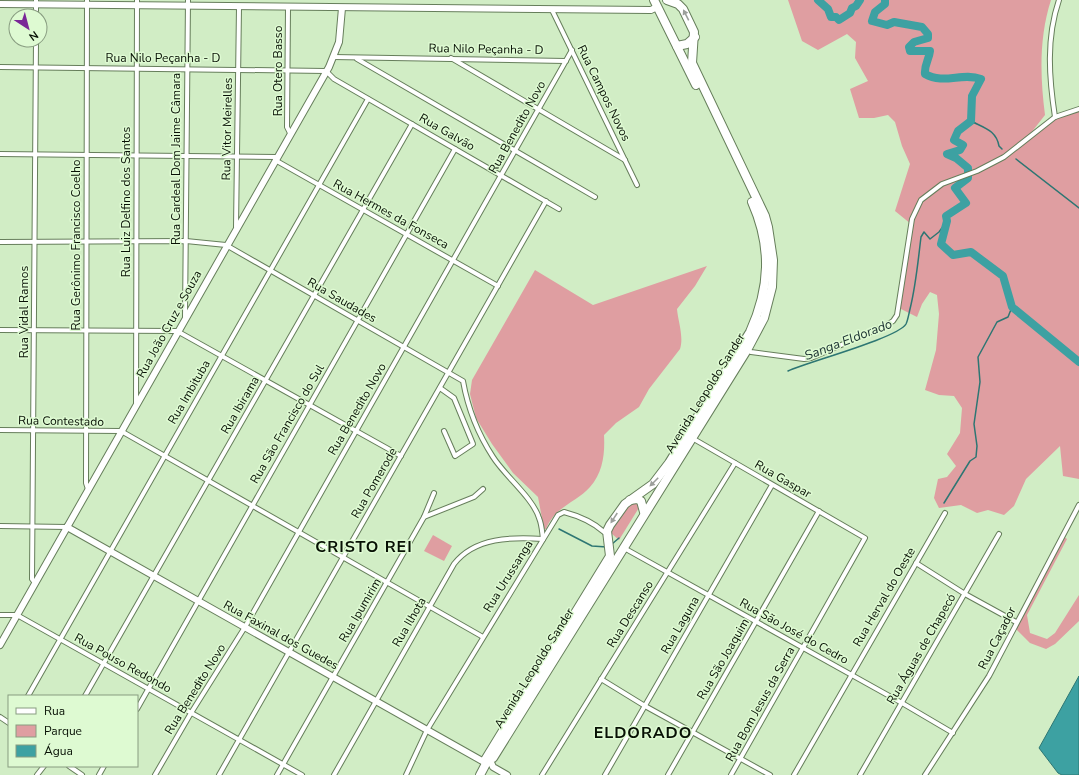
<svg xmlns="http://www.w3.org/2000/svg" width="1079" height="775" font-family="'Nunito Sans',sans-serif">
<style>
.green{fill:#df9ea1}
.water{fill:#3da1a2;stroke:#2d7673}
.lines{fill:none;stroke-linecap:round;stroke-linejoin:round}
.stream{stroke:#2d7673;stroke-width:1.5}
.river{stroke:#3da1a2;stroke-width:8}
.street-casing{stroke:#667e5b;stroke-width:6}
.secondary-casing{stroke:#667e5b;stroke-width:8}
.highway-casing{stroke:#667e5b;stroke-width:10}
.street{stroke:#fff;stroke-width:4}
.secondary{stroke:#fff;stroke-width:6}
.highway{stroke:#fff;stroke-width:8}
.oneway{fill:#9c9f9b}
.labels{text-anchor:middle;stroke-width:3;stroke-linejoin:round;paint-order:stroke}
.street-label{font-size:12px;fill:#071004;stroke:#defad2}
.water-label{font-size:13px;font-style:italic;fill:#1a3031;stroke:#defad2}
.district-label{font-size:16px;font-weight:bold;letter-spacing:1px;fill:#071004;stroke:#defad2}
</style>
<rect width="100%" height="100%" fill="#d1edc5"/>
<g class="green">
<path d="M788 0H1051C1039 37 1040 77 1045 115L1027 138 1055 117 1079 109V479L1063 476 1060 446 1026 479 1014 506 1004 515 988 510 977 513 961 505 939 508 934 498 938 479 947 477 956 466 947 454 960 433 962 408 954 396 939 395 925 390 936 350 939 314 937 295 930 292 922 304 917 317 899 308 911 224 895 211 910 164 902 146 895 122 888 115 874 118H859L850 89 868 81 855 58 856 42 847 34 818 50 802 41Z"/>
<path d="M707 266 695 286 677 309C678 321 684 337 680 349L649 389 639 407 616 423 604 435C605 454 603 472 590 487 576 503 555 506 546 529H544L538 497 513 473 492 444 476 418 470 394 472 380 535 270 593 305Z"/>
<path d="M636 502 640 506 619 540 611 533C614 523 625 505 636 502Z"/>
<path d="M433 535 452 546 444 561 424 551Z"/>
<path d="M1063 536 1067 539 1027 615 1030 633 1047 639 1055 633 1079 595V621L1055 644 1046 649 1030 643 1016 629Z"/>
</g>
<path class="water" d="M1079 676V775H1062L1058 773 1039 748Z"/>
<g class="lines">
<g class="stream">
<path d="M971 121C984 128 996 130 999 146L1002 149"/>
<path d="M1016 159 1079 208"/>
<path d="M788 371C807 362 898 338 906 324 908 320 909 313 910 309 916 285 918 261 921 237L924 232 930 239 939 232 947 221"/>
<path d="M944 503 970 461 976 457 977 446 974 424 980 382 978 357 997 322 1008 317 1012 307"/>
<path d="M559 529 592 546 607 547"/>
<path d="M612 544 619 538"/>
</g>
<g class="river">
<path d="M818 0 828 9 831 17H836L839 20 850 13 852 8 856 6 860 0"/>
<path d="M885 0V4L875 12 872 21 887 25 894 22 922 27 928 34V38L914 42 909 47 910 51H930C929 60 924 65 925 74 944 85 962 72 981 79L972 96 971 121 958 131 954 140 963 145 960 150 947 154 956 158 968 168V178L955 188 966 203 946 216 947 221 941 244 953 255 971 252 1003 276 1012 307 1079 362"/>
</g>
<g class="street-casing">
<g id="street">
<path d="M87 0 86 483 88 489"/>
<path d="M288 8 287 127 290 133"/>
<path d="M552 10 637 185"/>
<path d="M36 16V0"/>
<path d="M333 57 566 61"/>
<path d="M451 58 625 160"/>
<path d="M357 59 595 197"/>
<path d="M0 67 326 71 334 79 559 209"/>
<path d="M1055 117C1049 78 1046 38 1059 0"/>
<path d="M0 154 276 157"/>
<path d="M275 160 498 286"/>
<path d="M236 227 239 7"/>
<path d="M0 242 186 241 226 245 463 381C468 409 478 434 493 457 505 476 533 498 539 518 542 525 542 532 543 539"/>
<path d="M185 317 188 0"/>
<path d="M0 330 177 331 401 456"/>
<path d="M747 350 751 352 804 359 811 358 885 326 893 321 897 315 912 219 921 200 942 184 977 171 1004 157 1055 117 1079 109"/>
<path d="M440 388 454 398 473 444 455 456 444 431"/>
<path d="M136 405 137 0"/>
<path d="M0 430 121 431 483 637"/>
<path d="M692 438 865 538 731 775"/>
<path d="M424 517 474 497 483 489"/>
<path d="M0 526 67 527"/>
<path d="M624 548 902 703 953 733"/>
<path d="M916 563 965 594 1016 622"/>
<path d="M35 583 32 579 36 40"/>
<path d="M0 615H17L302 775"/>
<path d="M601 679 645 706 770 775"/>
<path d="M28 696 368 99"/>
<path d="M85 696 412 124"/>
<path d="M137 709 455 149"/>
<path d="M0 717 9 723"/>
<path d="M69 766 82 775"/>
<path d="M37 775 44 766"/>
<path d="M99 775 104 766"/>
<path d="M155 775 191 713 245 627 572 50"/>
<path d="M219 775 546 201"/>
<path d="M277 775 424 517 434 493"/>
<path d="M334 775 454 564C475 537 512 537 543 539"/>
<path d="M406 775 427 730 558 515 564 512C579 516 593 522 604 532L607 531"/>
<path d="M542 775 735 463"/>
<path d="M605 775 772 485"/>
<path d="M668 775 819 511"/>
<path d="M794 775 945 513"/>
<path d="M860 775 999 534"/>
<path d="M925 775 989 676 1079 505"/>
</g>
</g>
<g class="secondary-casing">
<g id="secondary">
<path d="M0 4 651 10 657 7"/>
<path d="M67 527 484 762"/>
<path d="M0 645 329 67 339 42 342 8"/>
<path d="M489 758 493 767 507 775"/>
</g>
</g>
<g class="highway-casing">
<g id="highway">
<path d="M654 0 696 85"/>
<path d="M677 46 687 44 695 37"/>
<path d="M630 500 637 499 641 501 644 512"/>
<path d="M485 760 610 556 607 531 610 525 625 504 653 484 669 463 750 332C770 288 772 247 752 202"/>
<path d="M480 775 489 758H493L747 350 764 318 772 287 773 260 768 227 765 216 692 63 694 32 683 9 678 4 667 0"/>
</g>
</g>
<use href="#street" class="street"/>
<use href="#secondary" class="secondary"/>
<use href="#highway" class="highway"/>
</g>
<defs><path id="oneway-solid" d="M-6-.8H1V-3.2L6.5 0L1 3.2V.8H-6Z"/></defs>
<g class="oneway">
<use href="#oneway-solid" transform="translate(686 15) rotate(-117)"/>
<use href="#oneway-solid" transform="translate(654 482) rotate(135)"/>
<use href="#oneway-solid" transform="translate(614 518) rotate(123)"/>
</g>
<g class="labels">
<g class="street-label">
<text transform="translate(486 49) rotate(1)" y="4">Rua Nilo Peçanha - D</text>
<text x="163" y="62">Rua Nilo Peçanha - D</text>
<text transform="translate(278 71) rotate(-90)" y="4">Rua Otero Basso</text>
<text transform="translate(604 93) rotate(64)" y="4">Rua Campos Novos</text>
<text transform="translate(517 127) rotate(-61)" y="4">Rua Benedito Novo</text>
<text transform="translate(227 129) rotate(-89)" y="4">Rua Vitor Meirelles</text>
<text transform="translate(447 132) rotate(30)" y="4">Rua Galvão</text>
<text transform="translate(176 159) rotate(-90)" y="4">Rua Cardeal Dom Jaime Câmara</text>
<text transform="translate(126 202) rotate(-90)" y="4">Rua Luiz Delfino dos Santos</text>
<text transform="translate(391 214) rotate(29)" y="4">Rua Hermes da Fonseca</text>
<text transform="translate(76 245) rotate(-90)" y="4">Rua Gerônimo Francisco Coelho</text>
<text transform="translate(342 300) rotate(30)" y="4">Rua Saudades</text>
<text transform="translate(24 312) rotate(-90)" y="4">Rua Vidal Ramos</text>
<text transform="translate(169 324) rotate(-61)" y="4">Rua João Cruz e Souza</text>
<text transform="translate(189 392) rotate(-60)" y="4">Rua Imbituba</text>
<text transform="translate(705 393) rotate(-58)" y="4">Avenida Leopoldo Sander</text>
<text transform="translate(240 405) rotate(-60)" y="4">Rua Ibirama</text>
<text transform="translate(357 409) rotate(-60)" y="4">Rua Benedito Novo</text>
<text transform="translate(61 421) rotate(1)" y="4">Rua Contestado</text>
<text transform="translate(287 424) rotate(-60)" y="4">Rua São Francisco do Sul</text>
<text transform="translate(783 479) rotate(30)" y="4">Rua Gaspar</text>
<text transform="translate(374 483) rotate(-60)" y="4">Rua Pomerode</text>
<text transform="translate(508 576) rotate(-58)" y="4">Rua Urussanga</text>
<text transform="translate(884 597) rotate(-60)" y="4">Rua Herval do Oeste</text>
<text transform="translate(360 610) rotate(-60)" y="4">Rua Ipumirim</text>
<text transform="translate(630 614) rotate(-58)" y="4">Rua Descanso</text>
<text transform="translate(409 622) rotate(-60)" y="4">Rua Ilhota</text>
<text transform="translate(680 625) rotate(-60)" y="4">Rua Laguna</text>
<text transform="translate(794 631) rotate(29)" y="4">Rua São José do Cedro</text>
<text transform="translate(281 635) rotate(29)" y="4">Rua Faxinal dos Guedes</text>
<text transform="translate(997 638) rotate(-63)" y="4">Rua Caçador</text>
<text transform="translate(921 649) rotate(-60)" y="4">Rua Águas de Chapecó</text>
<text transform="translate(723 659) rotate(-60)" y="4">Rua São Joaquim</text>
<text transform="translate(123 663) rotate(29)" y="4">Rua Pouso Redondo</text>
<text transform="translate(534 668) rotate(-58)" y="4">Avenida Leopoldo Sander</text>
<text transform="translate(195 689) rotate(-58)" y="4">Rua Benedito Novo</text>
<text transform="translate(760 704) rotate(-61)" y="4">Rua Bom Jesus da Serra</text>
</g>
<g class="water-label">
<text transform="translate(848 339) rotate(-21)" y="5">Sanga Eldorado</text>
</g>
<g class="district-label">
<text x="364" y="552">CRISTO REI</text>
<text x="643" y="738">ELDORADO</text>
</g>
</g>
<rect x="8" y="695" width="130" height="72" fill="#defad2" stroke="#889c80"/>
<rect x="16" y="708" width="20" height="6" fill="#ffffff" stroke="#889c80"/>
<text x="44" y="715" font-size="12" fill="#071004">Rua</text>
<rect x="16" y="725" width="20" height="12" fill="#df9ea1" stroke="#889c80"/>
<text x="44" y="735" font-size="12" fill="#071004">Parque</text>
<rect x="16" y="745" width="20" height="12" fill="#3da1a2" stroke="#889c80"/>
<text x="44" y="755" font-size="12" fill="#071004">Água</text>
<g transform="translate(28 28) rotate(144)"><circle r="19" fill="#defad2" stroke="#889c80"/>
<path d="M0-3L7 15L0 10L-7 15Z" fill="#7a2797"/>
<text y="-6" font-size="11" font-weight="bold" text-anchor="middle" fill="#071004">N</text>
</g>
</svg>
